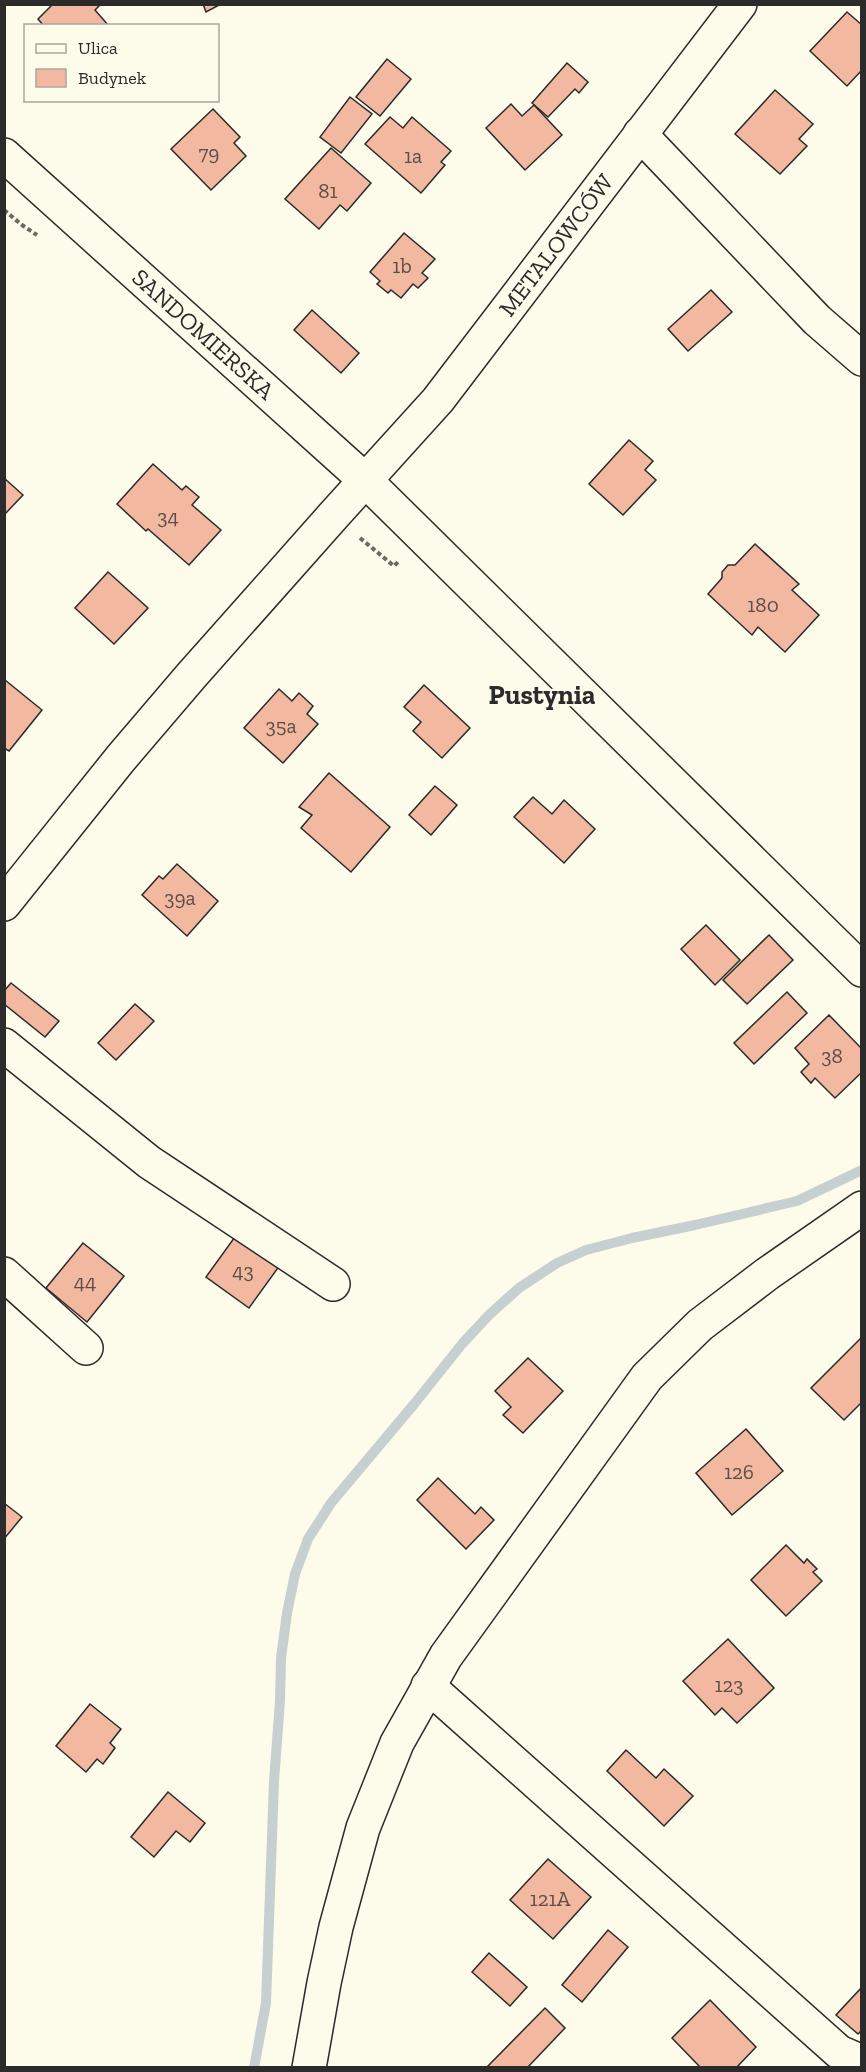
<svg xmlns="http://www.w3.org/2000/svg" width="866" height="2072" font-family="'Zilla Slab',serif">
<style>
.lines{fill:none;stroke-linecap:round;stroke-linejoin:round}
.stream{stroke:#c7d0d0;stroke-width:10}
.building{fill:#f2b8a0;stroke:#2b2b2b;stroke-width:1.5}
.minor-casing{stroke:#2b2b2b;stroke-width:36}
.path{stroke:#6a6964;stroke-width:4;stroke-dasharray:4.5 3;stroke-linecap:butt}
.minor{stroke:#fdfbea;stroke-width:33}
.labels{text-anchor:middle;stroke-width:4.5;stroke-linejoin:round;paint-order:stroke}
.number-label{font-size:21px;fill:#5d4e48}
.street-label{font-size:24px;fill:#2b2b2b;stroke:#fdfbea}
.quarter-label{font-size:27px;font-weight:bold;fill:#2b2b2b;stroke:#fdfbea}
</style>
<rect width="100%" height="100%" fill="#fdfbea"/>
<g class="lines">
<path class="stream" d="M254 2068 266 2003 274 1781 280 1701 281 1658 287 1613 295 1574 308 1539 331 1503 415 1403 462 1344 489 1315 519 1288 557 1263 586 1250 632 1238 695 1225 797 1201 862 1170"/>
</g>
<g class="building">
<path d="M53 4H101L95 10 109 26H44L38 19Z"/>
<path d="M203 4H221L206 12Z"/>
<path d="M847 12 862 25V70L847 86 810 51Z"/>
<path d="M387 59 411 79 380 116 356 97Z"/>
<path d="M567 63 588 82 579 93 575 89 548 117 532 103Z"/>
<path d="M775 90 813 124 799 139 807 146 780 174 735 134Z"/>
<path d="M350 97 372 114 341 153 320 137Z"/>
<path d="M511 104 522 116 534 105 562 135 525 170 486 128Z"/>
<path d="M213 109 240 137 234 143 246 156 211 190 171 149Z"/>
<path d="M390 117 403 128 412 117 451 151 441 162 445 165 421 193 365 144Z"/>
<path d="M331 148 371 183 347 211 340 205 319 229 285 199Z"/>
<path d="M404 233 435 259 422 273 428 278 418 288 413 284 401 298 391 290 388 293 377 284 380 281 370 272Z"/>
<path d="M711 290 732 312 688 351 668 329Z"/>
<path d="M312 310 359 353 341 373 294 330Z"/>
<path d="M629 440 653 461 645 470 656 480 623 515 589 484Z"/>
<path d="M153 464 182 490 186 486 199 497 192 505 221 530 189 565 148 529 146 531 117 504Z"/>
<path d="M4 478 23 495 4 515Z"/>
<path d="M755 544 799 584 792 590 819 615 785 652 758 627 752 635 708 594 722 578V572L728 565H735Z"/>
<path d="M108 572 148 608 114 644 75 608Z"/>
<path d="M5 680 42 710 9 751 4 748Z"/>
<path d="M424 685 470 728 442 758 413 731 421 722 404 707Z"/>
<path d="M279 689 292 701 299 693 313 706 307 714 318 724 283 763 244 728Z"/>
<path d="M329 773 390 827 351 872 301 828 312 815 299 807Z"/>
<path d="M435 786 457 805 431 835 409 815Z"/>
<path d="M533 797 552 814 564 800 595 829 564 863 514 817Z"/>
<path d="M177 864 218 901 187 936 142 895 159 876 163 879Z"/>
<path d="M706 925 740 960 715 985 681 949Z"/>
<path d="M769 935 793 960 747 1004 723 980Z"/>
<path d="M11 983 59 1021 45 1037 4 1004V991Z"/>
<path d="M787 992 807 1013 754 1064 734 1043Z"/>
<path d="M135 1004 154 1021 116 1060 98 1043Z"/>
<path d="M829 1015 862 1049V1072L835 1098 815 1078 811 1083 801 1072 809 1064 795 1048Z"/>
<path d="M237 1234 280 1265 249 1308 206 1277Z"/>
<path d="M83 1243 124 1276 87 1322 46 1288Z"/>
<path d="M862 1337V1402L844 1420 811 1388Z"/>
<path d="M528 1358 563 1391 523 1433 503 1415 511 1407 495 1391Z"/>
<path d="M746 1429 783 1471 732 1515 696 1473Z"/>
<path d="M438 1478 475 1514 481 1507 494 1520 466 1549 417 1500Z"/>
<path d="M4 1503 22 1517 4 1539Z"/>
<path d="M786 1545 804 1563 807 1559 817 1569 813 1572 822 1581 786 1616 751 1580Z"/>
<path d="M728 1639 774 1688 737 1723 722 1708 715 1715 683 1681Z"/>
<path d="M90 1704 121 1729 110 1743 115 1748 103 1764 97 1759 86 1772 56 1746Z"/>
<path d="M626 1750 656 1778 664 1769 693 1796 664 1826 607 1771Z"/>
<path d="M168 1792 205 1823 190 1842 176 1831 154 1857 131 1837Z"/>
<path d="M548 1859 591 1897 553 1939 510 1900Z"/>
<path d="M608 1930 628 1947 582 2002 562 1985Z"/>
<path d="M489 1953 527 1987 510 2006 472 1972Z"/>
<path d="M862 1987V2030L858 2034 836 2015Z"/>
<path d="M710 2000 756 2047 736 2068H701L672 2038Z"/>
<path d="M545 2008 565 2028 527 2068H486Z"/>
</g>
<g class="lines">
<g class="minor-casing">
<g id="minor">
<path d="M640 134 817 320 862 359"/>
<path id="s1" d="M4 155 365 480 862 970"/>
<path id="s2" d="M4 904 121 758 191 676 333 516 438 400 740 4"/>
<path d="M4 1045 149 1162 333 1284"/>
<path d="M4 1274 86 1348"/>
<path d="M428 1686 839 2052 862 2062"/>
<path d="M309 2068 324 1983 336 1927 363 1828 397 1743 446 1656 647 1377 700 1325 767 1274 862 1208"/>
</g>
</g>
<g class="path">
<path d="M4 210 22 225 37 235"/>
<path d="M360 538 394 566 398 562"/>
</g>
<use href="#minor" class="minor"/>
</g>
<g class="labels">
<g class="number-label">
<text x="209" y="160">79</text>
<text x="413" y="163">1a</text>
<text x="328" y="198">81</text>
<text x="402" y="273">1b</text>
<text x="168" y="524">34</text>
<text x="763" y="612">180</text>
<text x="281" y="733">35a</text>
<text x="180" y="905">39a</text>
<text x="832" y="1063">38</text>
<text x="243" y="1278">43</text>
<text x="85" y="1289">44</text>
<text x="739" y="1479">126</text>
<text x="729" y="1692">123</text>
<text x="550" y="1906">121A</text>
</g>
<g class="street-label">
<text dy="8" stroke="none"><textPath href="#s2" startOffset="860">METALOWCÓW</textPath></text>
<text dy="8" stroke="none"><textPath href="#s1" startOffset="268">SANDOMIERSKA</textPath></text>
</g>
<g class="quarter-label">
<text x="542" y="704">Pustynia</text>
</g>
</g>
<rect width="866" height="2072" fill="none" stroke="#2b2b2b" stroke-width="12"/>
<rect x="24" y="24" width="195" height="78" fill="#fdfbea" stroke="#a9a89e" stroke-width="1.5"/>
<rect x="36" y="44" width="30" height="9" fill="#fdfbea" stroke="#a9a89e" stroke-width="1.5"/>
<text x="78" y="54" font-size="18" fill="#2b2b2b">Ulica</text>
<rect x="36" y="69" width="30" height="18" fill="#f2b8a0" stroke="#a9a89e" stroke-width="1.5"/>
<text x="78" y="84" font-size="18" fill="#2b2b2b">Budynek</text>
</svg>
